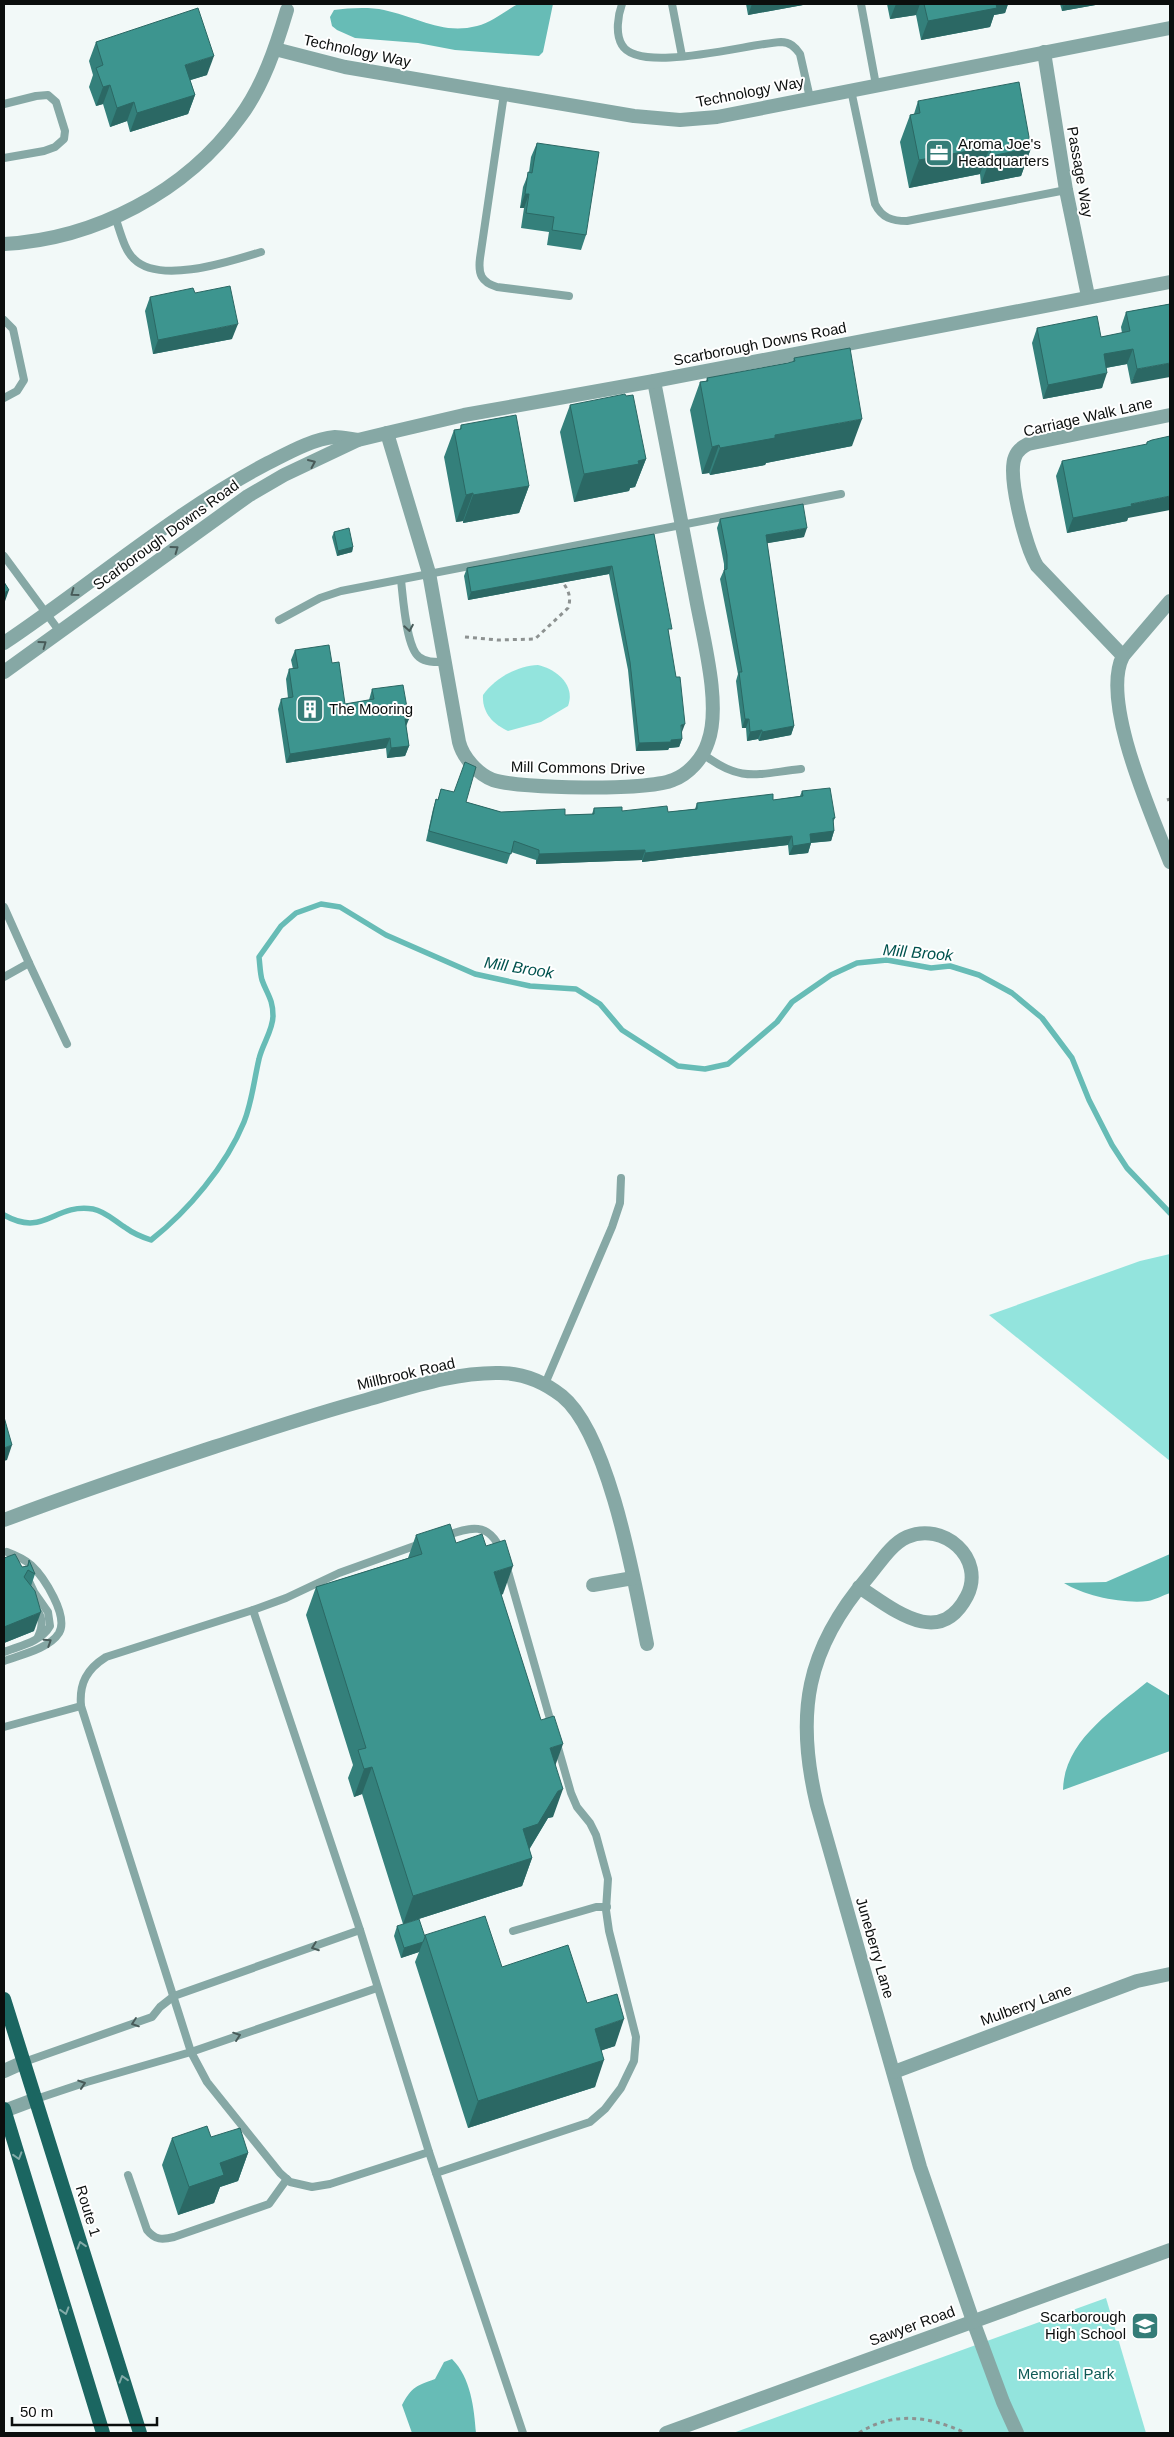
<svg xmlns="http://www.w3.org/2000/svg" width="1174" height="2437" font-family="Helvetica,sans-serif">
<style>
.green{fill:#93e4dd}
.water{fill:#67bcb6}
.lines{fill:none;stroke-linecap:round;stroke-linejoin:round}
.stream{stroke:#67bcb6;stroke-width:5.5}
.path{stroke:#8d9291;stroke-width:3;stroke-dasharray:4 4;stroke-linecap:butt}
.service{stroke:#86a8a5;stroke-width:8}
.minor{stroke:#86a8a5;stroke-width:14}
.tertiary{stroke:#86a8a5;stroke-width:14}
.primary{stroke:#1b6661;stroke-width:14}
.wall{fill:#34807b}
.shaded-wall{fill:#2b6864}
.building{fill:#3d958f;stroke:#2b6864}
.oneway{stroke:#485b59}
.oneway2{stroke:#82aba8}
.labels{text-anchor:middle;stroke-width:4;stroke-linejoin:round;paint-order:stroke}
.street-label{font-size:15px;fill:#0b0e0d;stroke:#fff}
.poi-label{font-size:15px;fill:#0b0e0d;stroke:#fff;text-anchor:start}
.park-label{font-size:15px;fill:#105a56;stroke:#fff}
.water-label{font-size:16px;font-style:italic;fill:#01524e;stroke:#fff}
</style>
<rect width="100%" height="100%" fill="#f2f9f8"/>
<g class="green">
<path d="M538 665C556 669 576 685 568 706L541 722 508 731C493 724 482 713 483 695 495 678 517 666 538 665Z"/>
<path d="M1170 1254V1461L989 1315 1140 1261Z"/>
<path d="M1106 2298 1146 2433H733Z"/>
</g>
<g class="water">
<path d="M518 4H553L543 52 539 56 455 50 418 43 355 38 337 30 332 26 330 17 334 10C349 8 370 7 384 10 417 17 442 35 477 26 492 22 505 11 518 4Z"/>
<path d="M1170 1554V1593C1163 1595 1155 1600 1148 1601 1124 1604 1084 1596 1064 1583L1106 1582Z"/>
<path d="M1147 1682 1170 1696V1751L1063 1790C1064 1741 1112 1711 1147 1682Z"/>
<path d="M452 2359C471 2378 474 2408 476 2433H412L402 2405C412 2386 417 2386 435 2379L444 2362Z"/>
</g>
<g class="lines">
<path class="stream" d="M4 1215C45 1238 53 1203 93 1209 105 1211 116 1222 126 1228 134 1234 142 1237 151 1240 188 1211 226 1166 244 1122 252 1102 254 1080 259 1059 262 1045 273 1030 273 1016 273 999 267 994 262 980 260 973 260 965 259 957L281 926 296 913 321 904 340 907 386 935 475 974 530 986 576 989 600 1004 622 1030 678 1066 705 1069 728 1064 777 1022 792 1002 831 975 857 963 887 960 931 968 950 966 979 975 1012 993 1042 1018 1072 1058 1089 1100 1112 1145 1127 1168 1170 1213"/>
<g class="path">
<path d="M465 637 498 640 535 639 568 608C572 597 568 589 561 580"/>
<path d="M1167 800 1170 799"/>
<path d="M859 2433C893 2411 930 2416 965 2433"/>
</g>
<g class="service">
<path d="M622 4C618 15 615 34 622 45 639 75 751 43 781 42 790 42 795 47 800 54L810 98"/>
<path d="M672 4 682 56"/>
<path d="M861 4 876 85"/>
<path d="M851 90 875 204C882 218 892 221 907 221L1066 190"/>
<path d="M504 94 480 258C478 274 481 282 497 287L569 296"/>
<path d="M4 104 36 96 48 95 56 102 65 131 64 139 55 147 44 151 4 158"/>
<path d="M115 217C120 230 124 250 134 259 160 285 231 261 261 252"/>
<path d="M4 320 13 329 24 380 17 391 4 398"/>
<path d="M4 556 60 632"/>
<path d="M401 580C403 597 406 647 419 657 427 663 436 662 446 662"/>
<path d="M279 620 320 598 341 591 841 494"/>
<path d="M703 754C741 783 756 774 801 769"/>
<path d="M4 907 29 963"/>
<path d="M4 977 29 963 67 1044"/>
<path d="M545 1384 612 1227 620 1203 621 1178"/>
<path d="M445 1536C470 1527 489 1521 501 1551"/>
<path d="M420 1544 339 1573 286 1598 253 1610 106 1657C87 1669 79 1683 81 1706L191 2052 207 2082 280 2173 290 2182 312 2187 330 2184 429 2152"/>
<path d="M507 1568 552 1726"/>
<path d="M34 1607C44 1616 43 1626 38 1637"/>
<path d="M253 1610 360 1930 429 2152 523 2433"/>
<path d="M4 1652C19 1646 41 1642 50 1626L48 1612 34 1592 27 1577"/>
<path d="M4 1661C20 1655 49 1649 59 1633 69 1616 44 1577 31 1565 24 1559 15 1555 7 1552"/>
<path d="M4 1727 81 1706"/>
<path d="M513 1931 596 1907H607"/>
<path d="M24 2062 152 2017 160 2007 174 1996 360 1930"/>
<path d="M36 2099 87 2082 191 2052 377 1988"/>
<path d="M436 2173 590 2122 605 2109 621 2088 634 2061 636 2037 609 1931 606 1910 608 1879 596 1835 590 1823 577 1807 571 1793 557 1744"/>
<path d="M128 2175 147 2230C155 2240 162 2240 174 2237L269 2204 287 2179"/>
</g>
<g class="minor">
<path d="M275 49 345 67 634 116 680 120 717 117 1170 28"/>
<path d="M1044 52 1066 190 1088 296"/>
<path d="M4 244C95 239 186 192 240 117 263 86 276 47 287 10"/>
<path d="M387 433 429 573 459 742C463 758 478 774 493 780 520 789 647 791 673 780 689 774 703 758 708 742 722 704 702 634 695 593 682 523 668 452 654 381"/>
<path d="M1170 601 1123 656C1100 701 1152 815 1170 862"/>
<path d="M1123 656 1037 566C1026 548 1007 476 1015 457 1017 451 1022 447 1028 444L1170 415"/>
<path d="M4 1520C73 1494 144 1470 214 1447 264 1431 314 1414 366 1400 409 1388 454 1372 500 1373 523 1373 544 1382 562 1396 609 1434 635 1584 647 1644"/>
<path d="M593 1585 633 1578"/>
<path d="M859 1587C892 1608 939 1650 967 1596 986 1558 943 1521 907 1537 891 1544 879 1564 868 1577 806 1649 795 1714 817 1805L920 2167 973 2321 1003 2402 1017 2433"/>
<path d="M4 2071 24 2062"/>
<path d="M894 2072 1137 1981 1170 1974"/>
<path d="M4 2111 36 2099"/>
<path d="M666 2433 1170 2250"/>
</g>
<g class="tertiary">
<path d="M4 643C92 584 173 513 268 463 288 453 312 439 335 437 342 437 350 439 358 440"/>
<path d="M4 672 248 496 284 475 358 440 387 433 464 415 654 381 1170 282"/>
</g>
<g class="primary">
<path d="M4 1999 140 2433"/>
<path d="M4 2109 103 2433"/>
</g>
</g>
<g class="wall">
<path d="M746 4H804L803 5 748 15Z"/>
<path d="M887 4H1008L1005 13 994 15 990 27 921 40 916 15 890 19Z"/>
<path d="M1060 4H1101L1062 11Z"/>
<path d="M96 42 207 75 190 80 195 95 188 114 130 132 127 121 110 127 103 104 96 106 89 87 93 75 89 61Z"/>
<path d="M918 101 1031 148 1021 176 981 184 980 174 909 188 900 142 910 115 914 114Z"/>
<path d="M537 143 586 235 581 250 547 245 549 232 521 228 524 208H520L523 187 529 172 531 157Z"/>
<path d="M150 297 232 339 153 354 145 311Z"/>
<path d="M1170 304 1131 384 1127 364 1106 368 1102 388 1043 399 1032 343 1037 328 1101 337 1122 333 1121 327 1126 312Z"/>
<path d="M794 358 852 446 766 463 765 465 710 475 709 473 702 474 690 410 700 382 706 381 707 378 793 362Z"/>
<path d="M626 396 646 459 635 487 630 488 629 491 574 502 560 432 570 405Z"/>
<path d="M461 425 529 486 519 513 463 523V521L456 522 444 457 454 430 460 429Z"/>
<path d="M1152 440 1127 521 1067 533 1056 476 1062 461 1146 445 1147 442Z"/>
<path d="M720 519 804 537 767 543 794 726 791 735 759 741 758 739 747 741 746 728H742L736 681 738 674 720 579 724 570V564L717 528Z"/>
<path d="M334 532 353 547 352 552 337 556 332 537Z"/>
<path d="M654 534 669 636 682 739 679 747 669 748 668 750 636 751 628 670 609 574 468 600 464 576 467 568Z"/>
<path d="M295 650 332 663 345 704 369 700 372 689 406 726 409 746 405 756 387 758 386 748 286 763 278 709 281 699 288 698 286 679 289 669H293L291 660Z"/>
<path d="M441 789 466 802 501 812 565 815 592 814 594 808 622 811 668 812 695 809 697 803 773 800 800 796 802 791 835 818 833 822 834 831 831 841 811 843 808 853 789 855 788 845 642 862V860L536 864V860L511 852 507 864 426 841 433 809 436 799 438 800Z"/>
<path d="M416 1535 456 1543 486 1546 503 1594 501 1595 555 1766 553 1817 548 1818 529 1850 532 1858 522 1886 403 1924 362 1794 354 1797 348 1778 353 1765 306 1615 316 1587 408 1558Z"/>
<path d="M4 1558 22 1567 27 1566 29 1560 35 1574 31 1586 34 1631 4 1643Z"/>
<path d="M397 1926 425 1937V1935L502 1967 587 2003 615 2046 602 2050 595 2087 468 2128 415 1962 419 1952 401 1958 394 1936Z"/>
<path d="M211 2137 248 2153 238 2181 220 2187 214 2203 178 2215 162 2165 172 2138Z"/>
</g>
<g class="shaded-wall">
<path d="M752 4H804L803 5 748 15Z"/>
<path d="M896 4H920L916 15 890 19Z"/>
<path d="M992 4H1008L1005 13 994 15 990 27 921 40 928 21Z"/>
<path d="M1076 4H1101L1062 11 1063 6Z"/>
<path d="M214 56 207 75 178 84 185 65Z"/>
<path d="M110 85 103 104 96 106 103 87Z"/>
<path d="M195 95 188 114 130 132 137 113Z"/>
<path d="M134 102 127 121 110 127 117 108Z"/>
<path d="M990 147 980 174 909 188 919 160Z"/>
<path d="M1031 148 1021 176 981 184 991 156Z"/>
<path d="M525 194H529L524 208H520Z"/>
<path d="M238 324 232 339 153 354 158 340Z"/>
<path d="M1133 349 1127 364 1099 369 1104 354Z"/>
<path d="M1170 363V377L1131 384 1137 369Z"/>
<path d="M1107 373 1102 388 1043 399 1048 385Z"/>
<path d="M862 419 852 446 766 463 765 465 710 475 720 448 775 435Z"/>
<path d="M719 445 709 473 702 474 712 447Z"/>
<path d="M646 459 635 487 630 488 629 491 574 502 584 474Z"/>
<path d="M529 486 519 513 463 523 473 495Z"/>
<path d="M473 493 463 521 456 522 466 495Z"/>
<path d="M1170 496V510L1128 518 1127 521 1067 533 1073 518 1131 504Z"/>
<path d="M807 528 804 537 763 544 766 535Z"/>
<path d="M353 547 352 552 337 556 338 551Z"/>
<path d="M612 566 609 574 468 600 471 592Z"/>
<path d="M9 590 4 604V593Z"/>
<path d="M405 719H409L405 729Z"/>
<path d="M745 719H749L746 728H742Z"/>
<path d="M685 724 682 732 681 725Z"/>
<path d="M794 726 791 735 759 741 762 732Z"/>
<path d="M762 730 758 739 747 741 750 732Z"/>
<path d="M390 738 386 748 286 763 290 754Z"/>
<path d="M682 739 679 747 669 748 668 750 636 751 639 743Z"/>
<path d="M409 746 405 756 387 758 391 748Z"/>
<path d="M834 831 831 841 807 843 810 834Z"/>
<path d="M792 836 788 845 642 862 645 853Z"/>
<path d="M811 843 808 853 789 855 793 846Z"/>
<path d="M645 850 642 860 536 864 539 854Z"/>
<path d="M12 1445 7 1460 4 1461V1448Z"/>
<path d="M513 1566 503 1594 484 1600 494 1572Z"/>
<path d="M41 1612 34 1631 4 1643V1627Z"/>
<path d="M563 1744 553 1772 550 1748Z"/>
<path d="M372 1767 362 1794 354 1797 364 1769Z"/>
<path d="M563 1789 553 1817 548 1818 528 1851 523 1829 558 1791Z"/>
<path d="M532 1858 522 1886 403 1924 413 1896Z"/>
<path d="M423 1942 419 1952 401 1958 404 1948Z"/>
<path d="M624 2019 615 2046 585 2056 595 2029Z"/>
<path d="M604 2060 595 2087 468 2128 478 2101Z"/>
<path d="M248 2153 238 2181 220 2187 214 2203 178 2215 189 2187 220 2163Z"/>
</g>
<g class="building">
<path d="M924 4H996L997 8 928 21Z"/>
<path d="M1063 4H1076L1063 6Z"/>
<path d="M198 8 214 56 185 65 195 95 137 113 134 102 117 108 110 85 103 87 96 68 103 65 96 42Z"/>
<path d="M1019 82 1031 148 991 156 990 147 919 160 910 115 920 113 918 101Z"/>
<path d="M537 143 599 152 586 235 552 230 554 217 526 213 529 194H525L528 172 532 173Z"/>
<path d="M230 286 238 324 158 340 150 297 193 288 195 293Z"/>
<path d="M1170 304V363L1137 369 1133 349 1104 354 1107 373 1048 385 1037 328 1097 316 1101 337 1130 331 1126 312Z"/>
<path d="M850 348 862 419 775 435V438L720 448 719 445 712 447 700 382 708 381 707 378 788 363 795 361 794 358Z"/>
<path d="M625 394 626 396 633 395 646 459 638 461 639 464 584 474 570 405Z"/>
<path d="M516 415 529 486 473 495V493L466 495 454 430 461 429V425Z"/>
<path d="M1170 436V496L1131 504 1132 506 1073 518 1062 461 1147 444V442L1152 440Z"/>
<path d="M803 504 807 528 766 535 794 726 762 732V730L750 732 749 719H745L739 672H742L724 570 727 569V555L720 519Z"/>
<path d="M349 528 353 547 338 551 334 532Z"/>
<path d="M654 534 672 629H668L676 677H680L685 724 681 725 682 739 671 740V742L639 743 630 662 612 566 471 592 467 568Z"/>
<path d="M4 582 9 590 4 593Z"/>
<path d="M329 645 332 663 339 662 345 704 374 699 372 689 403 685 409 719H405L409 746 391 748 390 738 290 754 281 699 293 697 289 669 298 668 295 650Z"/>
<path d="M465 762 476 767 466 802 501 812 565 809V815L594 814V808L622 807V811L667 806 668 812 697 809V803L773 794V800L803 796 802 791 830 788 835 818H833L834 831 810 834 811 843 793 846 792 836 645 853V850L539 854V850L514 841 511 854 429 831 436 799 438 800 441 789 454 792Z"/>
<path d="M4 1417 12 1445 4 1448Z"/>
<path d="M450 1524 456 1543 482 1534 486 1546 505 1540 513 1566 494 1572 541 1720 554 1716 563 1744 550 1748 563 1789 558 1791 538 1824 523 1829 532 1858 413 1896 372 1767 364 1769 358 1750 366 1748 316 1587 422 1554 416 1535Z"/>
<path d="M15 1554 22 1567 28 1566 29 1560 35 1574 28 1570 24 1577 35 1591 41 1612 4 1627V1558Z"/>
<path d="M485 1916 502 1967 568 1945 587 2003 617 1994 624 2019 595 2029 604 2060 478 2101 425 1935Z"/>
<path d="M419 1919 425 1937 423 1942 404 1948 397 1926Z"/>
<path d="M207 2126 211 2137 240 2128 248 2153 220 2163 224 2175 189 2187 172 2138Z"/>
</g>
<defs><path id="oneway-chevron" d="M-2-3.5L2.5 0L-2 3.5" fill="none" stroke-width="1.6" stroke-linecap="round" stroke-linejoin="round" transform="scale(1.25)"/></defs>
<g class="oneway">
<use href="#oneway-chevron" transform="translate(312 463) rotate(-24)"/>
<use href="#oneway-chevron" transform="translate(175 549) rotate(-36)"/>
<use href="#oneway-chevron" transform="translate(74 593) rotate(144)"/>
<use href="#oneway-chevron" transform="translate(409 628) rotate(80)"/>
<use href="#oneway-chevron" transform="translate(43 644) rotate(-36)"/>
<use href="#oneway-chevron" transform="translate(48 1642) rotate(-33)"/>
<use href="#oneway-chevron" transform="translate(315 1947) rotate(160)"/>
<use href="#oneway-chevron" transform="translate(135 2023) rotate(161)"/>
<use href="#oneway-chevron" transform="translate(237 2036) rotate(-19)"/>
<use href="#oneway-chevron" transform="translate(82 2084) rotate(-18)"/>
</g>
<g class="oneway2">
<use href="#oneway-chevron" transform="translate(18 2156) rotate(73)"/>
<use href="#oneway-chevron" transform="translate(81 2245) rotate(-107)"/>
<use href="#oneway-chevron" transform="translate(65 2311) rotate(73)"/>
<use href="#oneway-chevron" transform="translate(123 2379) rotate(-107)"/>
</g>
<defs>
<g id="office-square" transform="scale(1.4375)"><rect x="-9" y="-9" width="18" height="18" rx="4" fill="#357d78" stroke="#fff"/><path d="M-6-3h4V-5.5h4V-3h4V5H-6ZM-1-4.5V-3h2v-1.5ZM-6 0V1H6V0Z" fill="#fff"/></g>
<g id="building-square" transform="scale(1.4375)"><rect x="-9" y="-9" width="18" height="18" rx="4" fill="#357d78" stroke="#fff"/><path d="M-4-6H4V6H1V3H-1V6H-4ZM-2.5-4.3h1.7v1.8h-1.7ZM.8-4.3h1.7v1.8H.8ZM-2.5-1h1.7V.8h-1.7ZM.8-1h1.7V.8H.8Z" fill="#fff"/></g>
<g id="school-square" transform="scale(1.4375)"><rect x="-9" y="-9" width="18" height="18" rx="4" fill="#357d78" stroke="#fff"/><path d="M0-5L7-2L0 1L-7-2ZM-4 1L0 2.5L4 1V4Q0 6-4 4Z" fill="#fff"/></g>
</defs>
<g fill-rule="evenodd">
<use href="#office-square" x="939" y="153"/>
<use href="#building-square" x="310" y="709"/>
<use href="#school-square" x="1145" y="2326"/>
</g>
<g class="labels">
<g class="street-label">
<text transform="translate(357 51) rotate(12)" y="5">Technology Way</text>
<text transform="translate(750 92) rotate(-11)" y="5">Technology Way</text>
<text transform="translate(1080 172) rotate(80)" y="5">Passage Way</text>
<text transform="translate(760 344) rotate(-11)" y="5">Scarborough Downs Road</text>
<text transform="translate(1088 417) rotate(-13)" y="5">Carriage Walk Lane</text>
<text transform="translate(166 535) rotate(-36)" y="5">Scarborough Downs Road</text>
<text transform="translate(578 768) rotate(1)" y="5">Mill Commons Drive</text>
<text transform="translate(406 1374) rotate(-13)" y="5">Millbrook Road</text>
<text transform="translate(875 1948) rotate(74)" y="5">Juneberry Lane</text>
<text transform="translate(1026 2005) rotate(-20)" y="5">Mulberry Lane</text>
<text transform="translate(88 2211) rotate(73)" y="5">Route 1</text>
<text transform="translate(912 2326) rotate(-20)" y="5">Sawyer Road</text>
</g>
<g class="poi-label">
<text x="958" y="149">Aroma Joe's<tspan x="958" dy="17">Headquarters</tspan></text>
<text x="329" y="714">The Mooring</text>
<text x="1126" y="2322" text-anchor="end">Scarborough<tspan x="1126" dy="17">High School</tspan></text>
</g>
<g class="park-label">
<text x="1066" y="2379">Memorial Park</text>
</g>
<g class="water-label">
<text transform="translate(918 952) rotate(5)" y="6">Mill Brook</text>
<text transform="translate(519 967) rotate(9)" y="6">Mill Brook</text>
</g>
</g>
<rect width="1174" height="2437" fill="none" stroke="#0b0e0d" stroke-width="10"/>
<path d="M12 2417v8h145v-8" fill="none" stroke="#0b0e0d" stroke-width="2.5"/>
<text x="20" y="2417" font-size="15" fill="#0b0e0d" stroke="#ffffff" stroke-width="4" paint-order="stroke">50 m</text>
</svg>
